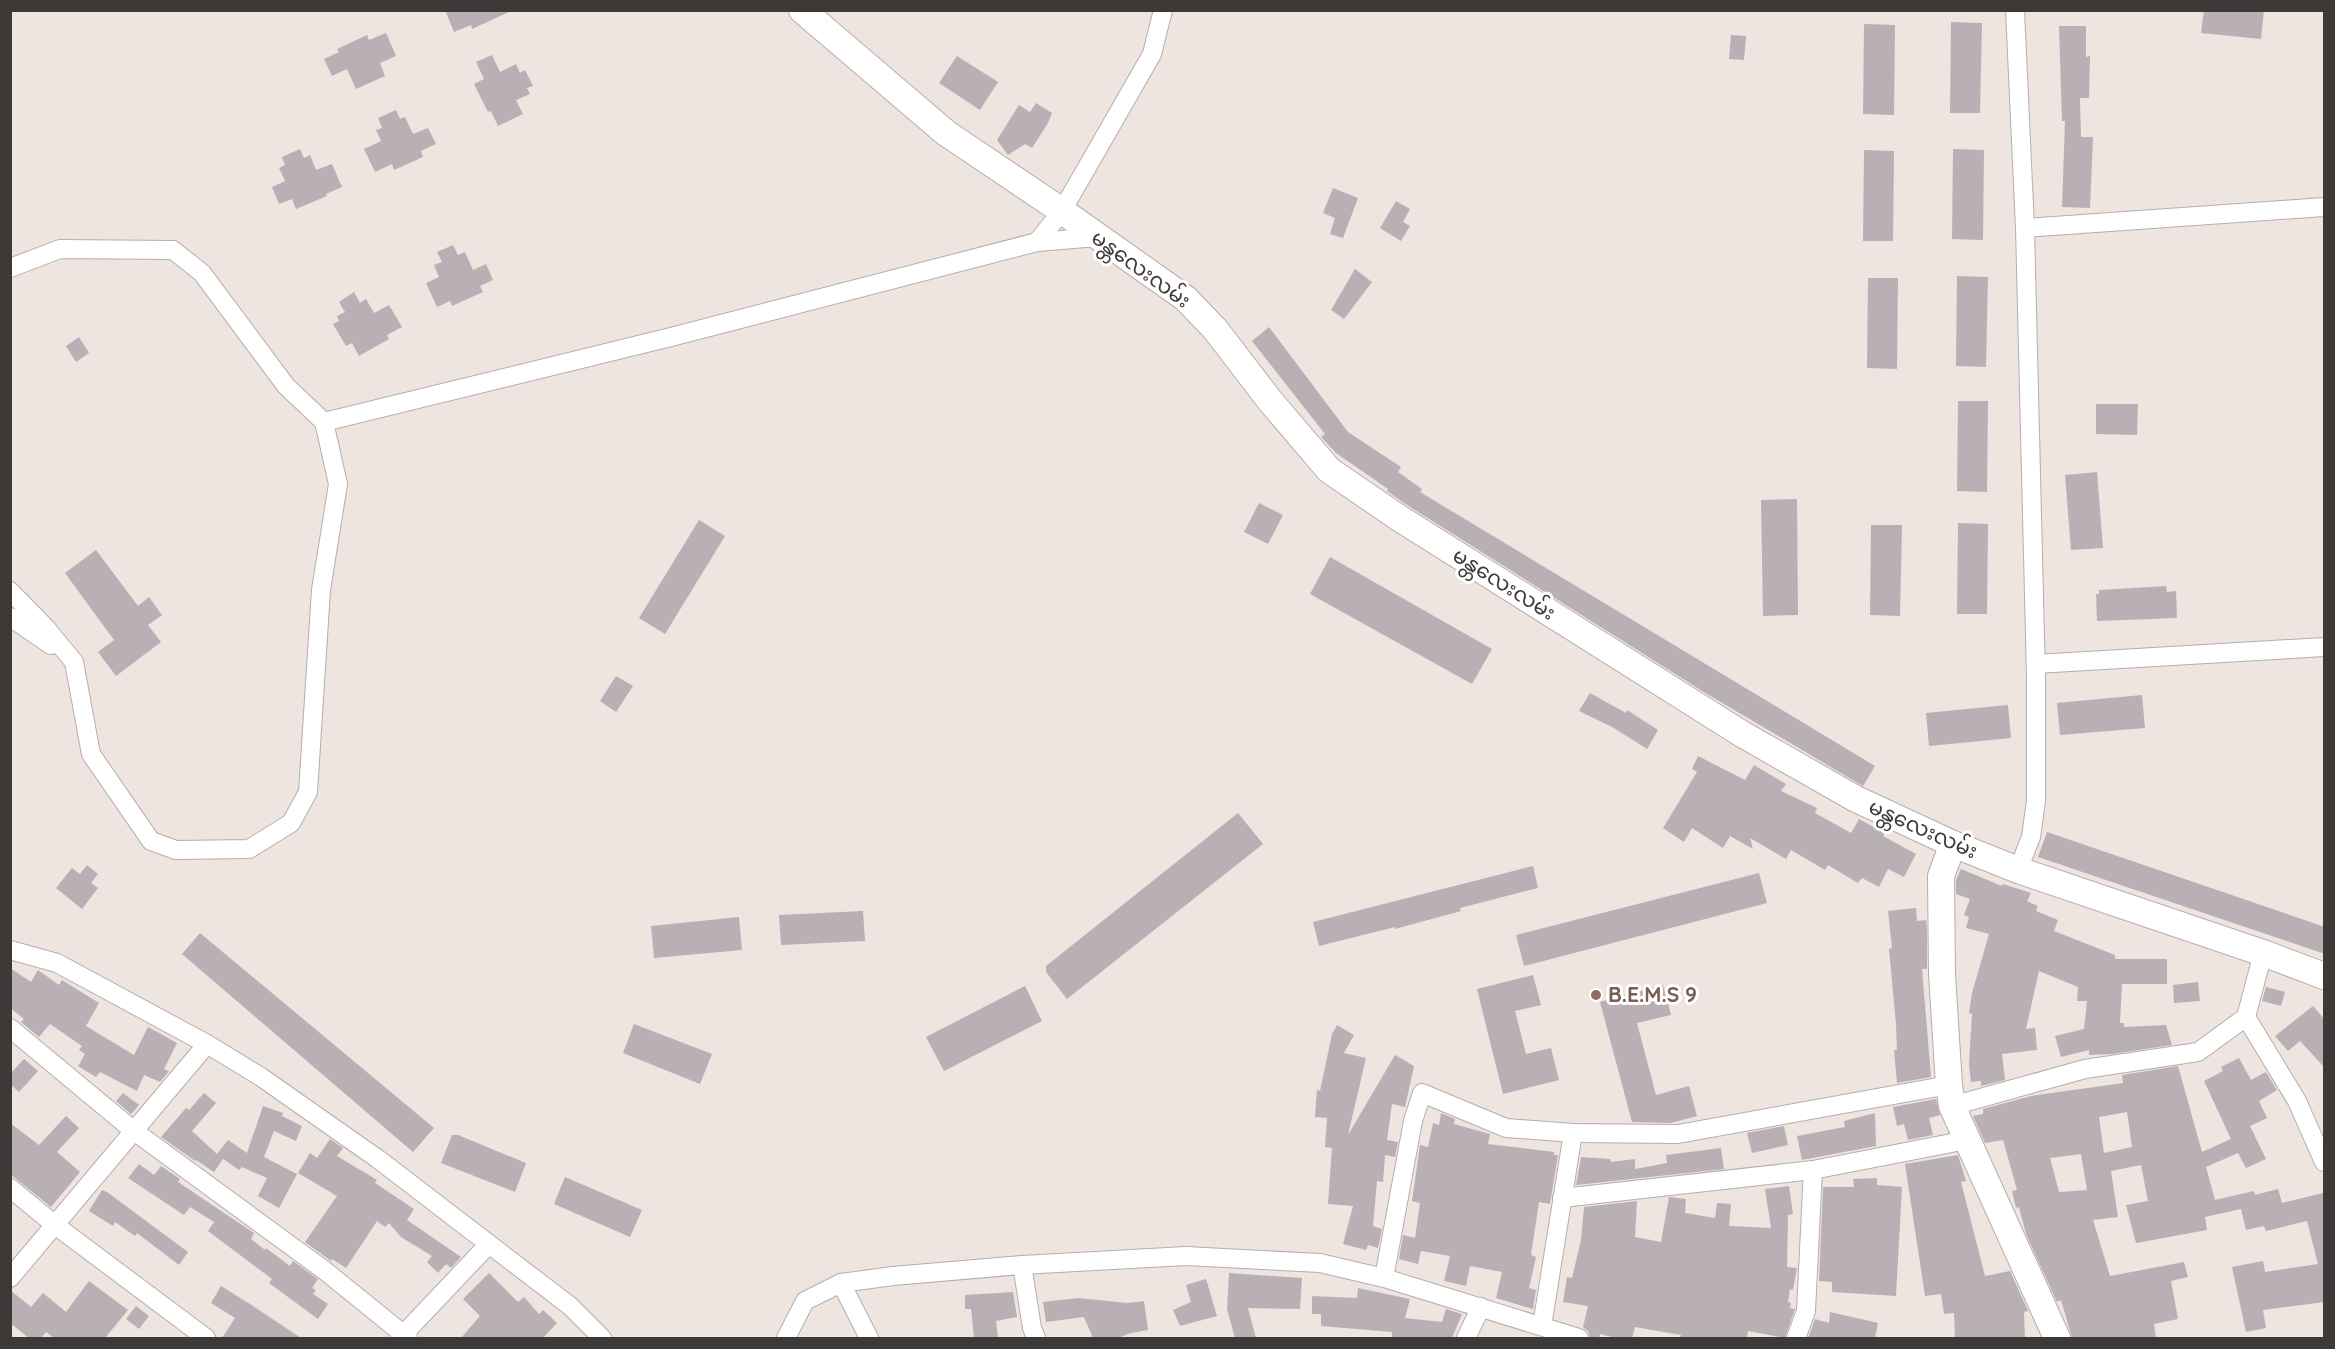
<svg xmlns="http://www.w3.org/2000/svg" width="2335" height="1349" font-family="Quicksand,'Noto Sans Myanmar',sans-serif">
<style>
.building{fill:#b9b0b5;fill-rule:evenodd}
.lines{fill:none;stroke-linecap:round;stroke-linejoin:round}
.street-casing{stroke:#b7adaa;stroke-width:20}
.secondary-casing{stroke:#b7adaa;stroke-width:28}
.street{stroke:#fff;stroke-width:18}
.secondary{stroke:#fff;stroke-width:26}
.education-dot{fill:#8d6e63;stroke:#fff;stroke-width:2}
.labels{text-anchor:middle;stroke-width:6;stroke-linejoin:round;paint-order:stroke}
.street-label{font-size:21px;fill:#3d3937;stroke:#fff}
.education-label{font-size:21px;font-weight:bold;fill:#785e54;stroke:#fff;text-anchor:start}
</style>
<rect width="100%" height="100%" fill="#eee4e0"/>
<g class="building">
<path d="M445 10H513L472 29 471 25 454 32Z"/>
<path d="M2204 10H2264L2261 39 2201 33Z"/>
<path d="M1951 22 1982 23 1980 113H1950Z"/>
<path d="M1864 24 1895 25 1894 115 1863 114Z"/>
<path d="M2059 26H2086V57L2090 56 2089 98H2080L2081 137H2093L2090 208 2062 207 2065 121H2062Z"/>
<path d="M386 33 396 56 380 63 385 76 356 89 347 69 332 76 324 59 339 52 337 49 367 35 369 40Z"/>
<path d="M1731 35 1746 36 1744 60 1729 59Z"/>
<path d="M492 55 500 72 516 64 520 73 525 70 533 86 527 88 530 94 516 100 523 114 498 126 491 111 488 112 474 84 484 79 476 62Z"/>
<path d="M957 56 998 82 980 110 939 83Z"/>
<path d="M1036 103 1052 113 1048 123 1032 148 1025 144 1008 155 997 140 1019 105 1030 112Z"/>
<path d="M396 110 400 119 405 117 413 134 428 128 436 144 421 151 423 157 394 170 392 164 375 172 364 149 381 141 376 130 382 128 378 118Z"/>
<path d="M300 149 304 158 310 155 316 170 332 164 342 187 326 194 327 196 296 209 292 199 279 204 272 187 285 181 279 168 285 165 282 157Z"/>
<path d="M1953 149 1984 150 1983 240 1952 239Z"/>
<path d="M1864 150 1894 151 1893 241H1863Z"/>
<path d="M1333 188 1358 198 1343 238 1330 234 1335 218 1323 213Z"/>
<path d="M1396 201 1410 209 1403 222 1410 226 1401 241 1380 228Z"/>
<path d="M453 245 458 255 465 252 473 270 486 264 493 280 480 286 483 292 452 306 450 301 437 307 426 283 439 277 434 265 442 262 437 252Z"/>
<path d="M1355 269 1372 282 1344 319 1331 310Z"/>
<path d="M1957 276 1988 277 1986 367 1956 366Z"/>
<path d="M1868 278H1898L1897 369 1867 368Z"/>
<path d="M354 292 360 303 366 299 374 313 389 305 402 327 387 335 389 339 359 356 352 343 346 346 333 324 339 321 337 316 345 312 339 302Z"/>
<path d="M1269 327 1348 432 1401 467 1398 472 1422 489 1420 492 1875 766 1863 786 1707 694 1407 505 1387 491 1388 489 1336 453 1321 437 1325 434 1252 341Z"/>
<path d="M79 337 89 353 76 362 66 346Z"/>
<path d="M1958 401H1988L1987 492 1957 491Z"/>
<path d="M2096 404H2138L2137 435 2096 434Z"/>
<path d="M2097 472 2103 548 2071 550 2065 475Z"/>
<path d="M1797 499 1798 615 1763 616 1761 500Z"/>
<path d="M1259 503 1283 515 1268 544 1244 532Z"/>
<path d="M699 520 725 536 665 634 639 618Z"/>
<path d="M1958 523 1988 524 1987 614H1957Z"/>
<path d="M1871 525H1902L1900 616 1870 615Z"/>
<path d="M96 550 138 606 149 597 162 615 148 625 161 642 116 676 98 652 114 640 65 573Z"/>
<path d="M1330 557 1492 649 1472 684 1310 594Z"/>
<path d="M2166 586 2167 592 2176 591 2177 618 2097 621 2096 594H2099V590Z"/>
<path d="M616 676 633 686 616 712 600 701Z"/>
<path d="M1590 693 1626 713 1627 710 1658 730 1647 749 1614 728 1579 711Z"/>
<path d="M2142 695 2145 728 2060 735 2057 703Z"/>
<path d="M2008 705 2011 738 1929 746 1926 713Z"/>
<path d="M1698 756 1745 780 1754 765 1786 784 1781 791 1817 808 1815 813 1851 833 1859 819 1885 833 1883 836 1916 854 1904 877 1888 869 1879 887 1862 878 1858 883 1828 865 1825 870 1791 850 1786 859 1750 838 1753 849 1730 836 1723 848 1692 828 1684 842 1663 828 1697 772 1692 769Z"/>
<path d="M1238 813 1263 844 1067 999 1046 972V966Z"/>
<path d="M2047 832 2325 927V954L2038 857Z"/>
<path d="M87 865 98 874 91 883 98 888 82 909 56 888 72 868 80 874Z"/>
<path d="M1533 866 1538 888 1460 908 1461 911 1395 929V927L1319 946 1313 922Z"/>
<path d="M1961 869 2002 886 2003 884 2031 893 2027 901 2038 906 2036 911 2058 920 2054 931 2115 955V959H2167V984H2122L2120 1023H2124V1027L2166 1025 2172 1045 2112 1054 2089 1055V1050L2061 1057 2055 1036 2084 1029 2087 1001H2077L2078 987 2039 971 2026 1029 2035 1028 2037 1050 2002 1054 2005 1080 1981 1086V1081L1971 1082 1969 1064 1972 1014 1969 1013 1972 993 1989 934 1966 928 1969 917 1964 915 1970 899 1956 894V880Z"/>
<path d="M1759 873 1767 903 1524 966 1516 935Z"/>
<path d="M1916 908 1917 921 1926 920 1927 928V969H1922L1931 1077 1897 1083 1894 1050H1897L1896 1024 1889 949 1892 948 1888 911Z"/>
<path d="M863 911 865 941 781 945 779 915Z"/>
<path d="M739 917 742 950 654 958 651 926Z"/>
<path d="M200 933 434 1128 413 1152 182 954Z"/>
<path d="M10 968 31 982 38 970 59 985 62 980 99 1003 86 1026 134 1055 148 1027 177 1043 164 1069 169 1071 160 1082 144 1075 137 1091 100 1072 96 1077 78 1066 85 1054 79 1050 82 1046 50 1024 39 1037 21 1022 24 1019 10 1008Z"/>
<path d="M1533 975 1541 1005 1515 1011 1526 1054 1551 1048 1559 1080 1503 1094 1477 989Z"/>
<path d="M2198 982 2200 1001 2174 1003 2173 985Z"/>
<path d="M1663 985 1671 1015 1637 1023 1656 1095 1689 1086 1697 1116 1671 1123 1632 1122 1600 1002Z"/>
<path d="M1025 986 1042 1021 944 1071 926 1037Z"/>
<path d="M2266 987 2285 992 2281 1006 2262 1001Z"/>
<path d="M2313 1006 2325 1020V1068L2300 1041 2288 1051 2275 1036Z"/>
<path d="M634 1024 712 1054 700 1084 623 1053Z"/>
<path d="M1337 1025 1354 1035 1344 1053 1366 1058 1348 1135 1395 1055 1414 1066 1405 1107 1392 1104 1387 1140 1398 1142 1395 1157 1385 1155 1383 1182 1377 1181 1373 1226 1382 1229 1378 1248 1368 1245 1366 1250 1343 1244 1353 1206 1328 1204 1332 1148 1325 1147 1327 1118 1315 1117 1317 1090 1320 1091 1332 1034Z"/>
<path d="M2239 1058 2251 1080 2266 1072 2277 1090 2259 1101 2267 1118 2250 1126 2266 1159 2246 1168 2238 1153 2206 1167 2215 1200 2254 1191 2255 1195 2278 1189 2282 1203 2323 1193 2325 1201V1302L2263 1310 2266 1328 2246 1332 2232 1267 2263 1261 2265 1272 2318 1264 2307 1221 2266 1231 2264 1226 2246 1230 2241 1209 2205 1217 2207 1230 2136 1243 2126 1205 2148 1201 2141 1165 2111 1171 2118 1217 2093 1220 2110 1276 2184 1262 2188 1277 2171 1281 2178 1319 2154 1324 2156 1338H2072L2061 1300 2057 1302 2026 1234 2019 1207 2016 1208 2012 1191 2017 1190 2003 1140 1985 1143 1973 1116 1983 1114V1109L2031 1096 2123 1083 2122 1075 2178 1066 2202 1152 2231 1139 2204 1081 2223 1071 2221 1067ZM2127 1112 2132 1147 2104 1153 2099 1117ZM2081 1154 2087 1190 2059 1192 2050 1158Z"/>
<path d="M24 1059 38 1071 19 1092 10 1084V1074Z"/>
<path d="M123 1093 139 1105 131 1114 116 1101Z"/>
<path d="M204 1093 216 1103 192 1131 217 1154 228 1140 247 1153 263 1106 283 1113 282 1116 302 1126 296 1141 274 1131 264 1157 297 1174 279 1208 258 1196 267 1178 242 1167 239 1170 219 1156 223 1159 214 1172 196 1160 195 1161 161 1137 186 1108 189 1110Z"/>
<path d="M1936 1099 1940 1115 1929 1118 1933 1135 1908 1140 1904 1124 1897 1126 1893 1107Z"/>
<path d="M1441 1113 1455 1119 1454 1124 1490 1134 1488 1144 1554 1152V1155H1558L1550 1204 1539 1202 1531 1255 1536 1257 1529 1288 1536 1290 1533 1309 1496 1298 1502 1272 1470 1266 1466 1286 1444 1281 1450 1256 1421 1251 1418 1264 1399 1259 1403 1235 1415 1238 1420 1203 1412 1201 1420 1145 1428 1147 1433 1123 1439 1125Z"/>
<path d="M1875 1113 1876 1146 1802 1160 1797 1136 1845 1127 1844 1121Z"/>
<path d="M66 1116 79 1128 57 1152 80 1172 51 1207 10 1174V1123L39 1145Z"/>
<path d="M1784 1126 1788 1145 1752 1153 1747 1133Z"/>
<path d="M452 1135H458L526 1163 515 1192 441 1163Z"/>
<path d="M330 1139 343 1148 337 1156 377 1180 375 1183 414 1209 407 1220 461 1257 451 1268 446 1264 438 1273 427 1262 432 1256 401 1237 389 1223 385 1227 377 1221 346 1268 332 1259 331 1261 305 1242 337 1196 298 1173 310 1153 317 1158Z"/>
<path d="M1721 1148 1724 1169 1576 1185 1581 1157 1610 1159 1611 1162 1635 1159V1169L1667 1163 1666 1155Z"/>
<path d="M1958 1155 1966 1181 1961 1182 1985 1276 2010 1271 2028 1311 2024 1312 2025 1338H1955L1954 1313 1944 1314 1941 1294 1925 1296 1905 1164Z"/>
<path d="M139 1164 154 1175 161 1166 180 1179 178 1182 254 1233 251 1239 265 1250 266 1248 290 1266 293 1261 318 1279 312 1288 316 1290 313 1294 328 1304 318 1319 269 1283 272 1279 208 1231 214 1222 190 1207 184 1215 128 1178Z"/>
<path d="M565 1177 642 1210 630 1237 554 1204Z"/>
<path d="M1877 1178V1185L1902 1187 1896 1296 1832 1292V1282L1819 1281 1823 1187H1854L1853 1179Z"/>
<path d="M1789 1186 1793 1214 1788 1215 1787 1267 1797 1268 1793 1290 1790 1289 1788 1302 1791 1303 1790 1308 1795 1309 1785 1338 1748 1331 1747 1338H1680L1681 1335 1635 1327 1632 1338H1616L1600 1334 1599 1338H1590L1588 1331 1583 1327 1588 1306 1563 1302 1567 1277 1572 1278 1581 1240 1584 1207 1637 1201 1635 1237 1661 1242 1669 1197 1686 1199 1685 1213 1715 1218 1717 1203 1731 1204 1729 1226 1771 1228 1765 1189Z"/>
<path d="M102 1190 107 1192 188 1252 179 1265 137 1233 135 1236 115 1222 113 1226 89 1211Z"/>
<path d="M489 1273 518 1302 524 1297 539 1314 543 1310 557 1323 543 1338H461L480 1316 463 1299Z"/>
<path d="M1229 1273 1302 1278 1300 1309 1248 1308 1256 1338H1235L1227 1309Z"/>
<path d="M1206 1279 1217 1316 1180 1326 1173 1310 1191 1302 1186 1285Z"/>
<path d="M89 1281 128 1310 105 1338H54L46 1332 41 1338H29L10 1323V1290L31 1307 43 1293 66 1312Z"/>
<path d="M221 1286 250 1304 301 1338H222L235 1318 211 1303Z"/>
<path d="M1358 1288 1410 1299 1405 1318 1442 1322 1446 1309 1462 1314 1452 1338H1392V1332L1321 1326V1314H1312V1296L1357 1298Z"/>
<path d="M1013 1292 1017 1317 996 1321 998 1338H974L971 1309H965V1295Z"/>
<path d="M1078 1298 1128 1303 1144 1301 1148 1330 1131 1333 1118 1338H1093L1084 1317 1046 1322 1043 1302Z"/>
<path d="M136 1306 149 1316 139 1329 126 1319Z"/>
<path d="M1830 1312 1878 1323 1875 1338H1808L1815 1319 1829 1323Z"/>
</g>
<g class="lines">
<g class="street-casing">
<g id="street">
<path d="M2015 10 2025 228 2036 678V801L2031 837 2018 870"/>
<path d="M2025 228 2324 207"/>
<path d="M1037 242 1062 211 1152 54 1163 10"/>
<path d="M10 268 60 249 173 250 202 273 286 386 324 422 338 484 321 590 308 792 291 823 249 849 176 850 151 841 91 754 74 662 46 628 10 591"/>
<path d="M324 422 671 337 1037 242 1098 237"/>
<path d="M10 617 51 645"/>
<path d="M2036 664 2324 647"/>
<path d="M10 950 57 963 207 1044 261 1077 378 1159 570 1306 602 1338"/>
<path d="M2263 953 2246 1017 2297 1101 2324 1162"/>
<path d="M10 1028 134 1131 324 1270 408 1338"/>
<path d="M1952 1106 2085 1069 2198 1052 2246 1017"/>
<path d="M10 1188 55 1225 206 1338"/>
<path d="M1562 1198 1813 1170 1967 1140"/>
<path d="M1022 1265 1032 1328 1036 1338"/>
<path d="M10 1278 207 1044"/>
<path d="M1384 1278 1413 1121 1422 1093 1506 1128 1573 1133 1678 1134 1949 1085"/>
<path d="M841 1283 869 1338"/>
<path d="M1542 1326 1573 1133"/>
<path d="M400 1338 489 1244"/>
<path d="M786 1338 805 1301 841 1283 893 1276 1022 1265 1186 1256 1320 1263 1384 1278 1579 1338"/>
<path d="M1466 1338 1481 1307"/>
<path d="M1796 1338 1806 1311 1813 1170"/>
</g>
</g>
<g class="secondary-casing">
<g id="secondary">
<path d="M802 10 946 133 1062 211 1185 298 1215 329 1271 402 1329 470 1399 518 1742 734 1856 799 1953 844 2018 870 2263 953 2324 976"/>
<path d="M1953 844 1941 876 1942 975 1949 1085 1952 1106 2057 1338"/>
</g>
</g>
<use href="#street" class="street"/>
<use href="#secondary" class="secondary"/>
</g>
<circle class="education-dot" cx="1596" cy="995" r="6"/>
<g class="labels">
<g class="street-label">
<text transform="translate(1141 269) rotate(36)" y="7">မန္တလေးလမ်း</text>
<text transform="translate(1504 584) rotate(32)" y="7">မန္တလေးလမ်း</text>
<text transform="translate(1923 829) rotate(24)" y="7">မန္တလေးလမ်း</text>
</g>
<g class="education-label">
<text x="1608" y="1002">B.E.M.S 9</text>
</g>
</g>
<rect width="2335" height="1349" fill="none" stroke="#3d3937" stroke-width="24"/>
</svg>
